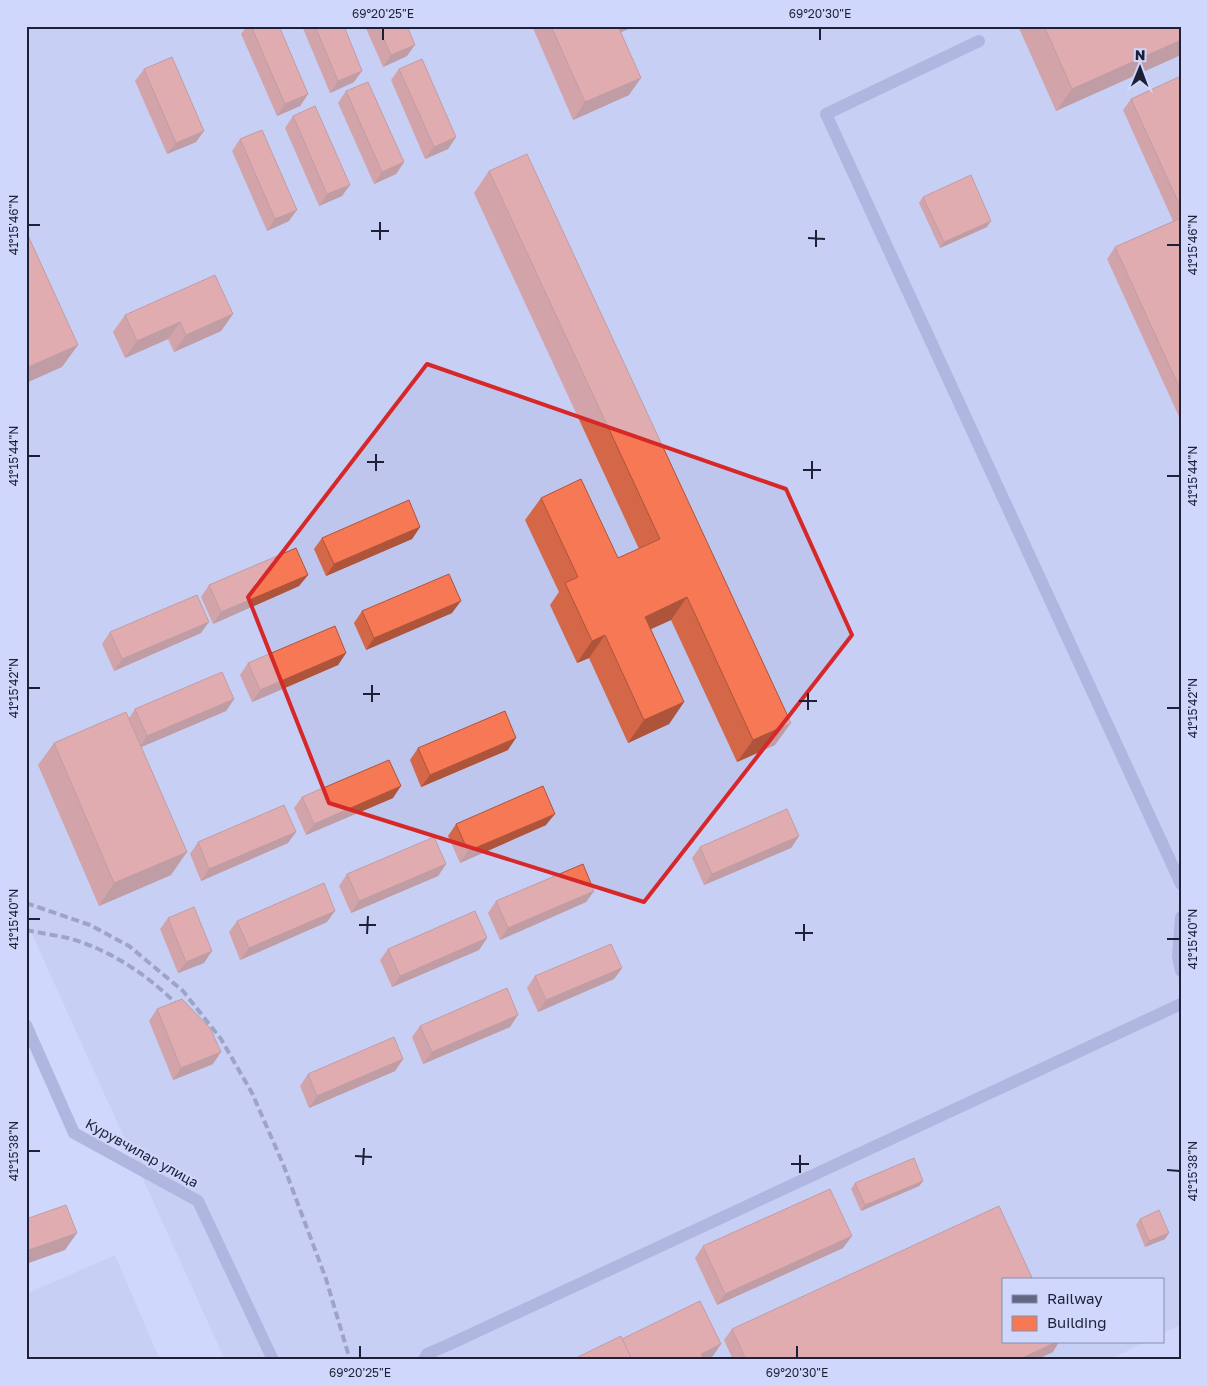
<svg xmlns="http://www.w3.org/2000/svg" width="1207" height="1386" font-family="'Golos Text',sans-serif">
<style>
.built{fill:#bec6ee}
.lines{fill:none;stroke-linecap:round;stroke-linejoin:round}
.service{stroke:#8891c2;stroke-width:12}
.rail{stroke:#626783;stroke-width:4;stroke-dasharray:8 4;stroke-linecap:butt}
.wall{fill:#d46748}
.shaded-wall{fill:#ad543b}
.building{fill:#f77854;stroke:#ad543b}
.marked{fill:none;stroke:#d62828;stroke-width:4;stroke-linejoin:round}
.ticks{fill:none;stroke:#1d2037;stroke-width:2}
.labels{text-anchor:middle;stroke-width:4;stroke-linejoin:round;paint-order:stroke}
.street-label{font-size:14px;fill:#1d2037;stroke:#d0d7fc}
.neatline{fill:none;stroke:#1d2037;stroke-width:2}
.ticks-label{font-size:12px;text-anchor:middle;fill:#1d2037}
</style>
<rect width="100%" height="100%" fill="#d0d7fc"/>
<g class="built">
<path d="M26 26H1181V1325L1163 1333V1280H1003V1342H1145L1109 1360H225L26 921Z"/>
<path d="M115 1255 160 1360H26V1294Z"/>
</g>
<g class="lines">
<g class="service">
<path d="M979 41 826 114 1181 884"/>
<path d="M1181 917 1178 956 1181 971"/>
<path d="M26 1025 74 1133 198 1201 273 1360"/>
<path d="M424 1360 427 1354 448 1345 1181 1004"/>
</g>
<g class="rail">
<path d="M26 903 90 925 129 946 183 991 221 1039 252 1093 283 1164 326 1279 350 1360"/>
<path d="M26 930C40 933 54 935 68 938 112 950 154 979 184 1012"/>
</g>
</g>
<g class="wall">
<path d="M247 26H279L308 94 300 106 277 116 241 34Z"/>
<path d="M302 26H344L354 82 330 93Z"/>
<path d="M365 26H407V56L383 67Z"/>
<path d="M532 26H635L621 32 629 95 573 120Z"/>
<path d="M1018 26H1181L1056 111Z"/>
<path d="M144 69 196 142 167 154 135 81Z"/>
<path d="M399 69 456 137 448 149 425 159 391 80Z"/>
<path d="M1181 76V421L1107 259 1115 247 1173 221 1123 110 1131 99Z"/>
<path d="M346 91 404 162 396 174 374 184 338 103Z"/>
<path d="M293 116 342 196 319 206 285 128Z"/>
<path d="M240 139 289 221 267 231 232 151Z"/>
<path d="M489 171 775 745 737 762 671 620 651 629 684 702 669 724 628 743 589 658 577 663 550 605 559 592 525 520 541 498 618 558 639 549 474 193Z"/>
<path d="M923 197 987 227 940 248 919 203Z"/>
<path d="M233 314 221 331 174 352 168 339 125 358 113 332 125 315Z"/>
<path d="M420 527 412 539 326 576 314 549 322 538Z"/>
<path d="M308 575 299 586 213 624 201 597 209 585Z"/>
<path d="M362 611 452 613 366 650 354 623Z"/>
<path d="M110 632 201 633 114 671 102 644Z"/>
<path d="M346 653 338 665 252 702 240 675 248 663Z"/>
<path d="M234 699 226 711 141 747 171 875 99 906 38 765 54 743 129 718 135 709Z"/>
<path d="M418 748 508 750 421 787 410 760Z"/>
<path d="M302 797 393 798 306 835 294 808Z"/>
<path d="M456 824 546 825 460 863 448 836Z"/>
<path d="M799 836 791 848 704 885 692 858 700 847Z"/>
<path d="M198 842 288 843 201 881 190 854Z"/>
<path d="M446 864 438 876 351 913 339 886 347 874Z"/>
<path d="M594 891 586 902 500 940 488 913 496 901Z"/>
<path d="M168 918 204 963 178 973 160 929Z"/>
<path d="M237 921 327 922 240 960 229 932Z"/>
<path d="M487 938 479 950 392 987 380 960 388 949Z"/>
<path d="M622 968 614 979 538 1012 527 988 535 976Z"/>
<path d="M157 1009 213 1064 173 1080 149 1021Z"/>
<path d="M420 1026 510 1027 423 1064 412 1037Z"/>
<path d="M403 1059 395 1071 309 1108 300 1086 308 1074Z"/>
<path d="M923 1181 919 1186 861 1211 851 1189 855 1183Z"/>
<path d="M1140 1219 1165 1239 1145 1247 1136 1225Z"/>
<path d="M703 1246 843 1248 717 1305 695 1258Z"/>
<path d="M732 1329 1053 1352 1035 1360H733L724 1340Z"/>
</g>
<g class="shaded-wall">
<path d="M614 26H635L604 40Z"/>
<path d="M1181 40V55L1056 111 1072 89Z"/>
<path d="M415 45 407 56 383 67 391 55Z"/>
<path d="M362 71 354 82 330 93 338 81Z"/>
<path d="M641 78 629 95 573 120 585 102Z"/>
<path d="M308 94 300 106 277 116 285 104Z"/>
<path d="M204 131 196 142 167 154 176 143Z"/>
<path d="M456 137 448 149 425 159 434 147Z"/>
<path d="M404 162 396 174 374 184 382 172Z"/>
<path d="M350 185 342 196 319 206 327 194Z"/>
<path d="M297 210 289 221 267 231 275 219Z"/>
<path d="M991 221 987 227 940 248 944 242Z"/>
<path d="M233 314 221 331 174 352 186 335Z"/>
<path d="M180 322 168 339 125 358 137 341Z"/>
<path d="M78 345 62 367 26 383V368Z"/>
<path d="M420 527 412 539 326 576 334 564Z"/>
<path d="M308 575 299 586 213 624 221 612Z"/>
<path d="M687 597 671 620 629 639 645 617Z"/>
<path d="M461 601 452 613 366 650 374 638Z"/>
<path d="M209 622 201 633 114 671 122 659Z"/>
<path d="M605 635 589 658 577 663 592 641Z"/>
<path d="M346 653 338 665 252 702 260 690Z"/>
<path d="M234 699 226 711 139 748 147 736Z"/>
<path d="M684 702 669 724 628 743 644 720Z"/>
<path d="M791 723 775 745 737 762 753 740Z"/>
<path d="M516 738 508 750 421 787 430 775Z"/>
<path d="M401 786 393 798 306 835 314 824Z"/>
<path d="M555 814 546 825 460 863 468 851Z"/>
<path d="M296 832 288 843 201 881 209 869Z"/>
<path d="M799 836 791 848 704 885 712 874Z"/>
<path d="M187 852 171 875 99 906 114 883Z"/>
<path d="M446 864 438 876 351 913 359 901Z"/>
<path d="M594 891 586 902 500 940 508 928Z"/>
<path d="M335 911 327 922 240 960 249 948Z"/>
<path d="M487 938 479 950 392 987 400 976Z"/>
<path d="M212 951 204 963 178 973 186 962Z"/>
<path d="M622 968 614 979 538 1012 546 1000Z"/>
<path d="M518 1015 510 1027 423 1064 432 1052Z"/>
<path d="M221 1052 213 1064 173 1080 181 1068Z"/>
<path d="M403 1059 395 1071 309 1108 317 1096Z"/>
<path d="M923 1181 919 1186 861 1211 865 1205Z"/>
<path d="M77 1233 65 1250 26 1264V1251Z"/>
<path d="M1169 1233 1165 1239 1145 1247 1149 1241Z"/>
<path d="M852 1236 843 1248 717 1305 725 1294Z"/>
<path d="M1056 1342H1059L1053 1352 1035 1360H1018Z"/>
<path d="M721 1344 713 1356 704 1360H697L701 1354Z"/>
</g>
<g class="building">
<path d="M251 26H279L308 94 285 104Z"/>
<path d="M315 26H344L362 71 338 81Z"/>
<path d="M378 26H407L415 45 391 55Z"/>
<path d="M551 26H618L641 78 585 102Z"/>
<path d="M1044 26H1181V40L1072 89Z"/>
<path d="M172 57 204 131 176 143 144 69Z"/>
<path d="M422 59 456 137 434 147 399 69Z"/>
<path d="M1181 76V208L1131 99Z"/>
<path d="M368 82 404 162 382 172 346 91Z"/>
<path d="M315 106 350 185 327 194 293 116Z"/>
<path d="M262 130 297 210 275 219 240 139Z"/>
<path d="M527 154 791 723 753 740 687 597 645 617 684 702 644 720 605 635 592 641 565 583 578 577 541 498 581 479 618 558 660 539 489 171Z"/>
<path d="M971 175 991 221 944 242 923 197Z"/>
<path d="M1181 218V391L1115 247Z"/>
<path d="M26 231 78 345 26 368Z"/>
<path d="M215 275 233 314 186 335 180 322 137 341 125 315Z"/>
<path d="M409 500 420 527 334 564 322 538Z"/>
<path d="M296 548 308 575 221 612 209 585Z"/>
<path d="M449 574 461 601 374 638 362 611Z"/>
<path d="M197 595 209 622 122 659 110 632Z"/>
<path d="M335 626 346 653 260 690 248 663Z"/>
<path d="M222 672 234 699 147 736 135 709Z"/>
<path d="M505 711 516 738 430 775 418 748Z"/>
<path d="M126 712 187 852 114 883 54 743Z"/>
<path d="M389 760 401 786 314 824 302 797Z"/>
<path d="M543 786 555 814 468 851 456 824Z"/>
<path d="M284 805 296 832 209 869 198 842Z"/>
<path d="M787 809 799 836 712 874 700 847Z"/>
<path d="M434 837 446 864 359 901 347 874Z"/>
<path d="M583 864 594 891 508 928 496 901Z"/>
<path d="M324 883 335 911 249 948 237 921Z"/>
<path d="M194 907 212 951 186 962 168 918Z"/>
<path d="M475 911 487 938 400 976 388 949Z"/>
<path d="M611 944 622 968 546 1000 535 976Z"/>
<path d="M507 988 518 1015 432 1052 420 1026Z"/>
<path d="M182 999 210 1028 221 1052 181 1068 157 1009Z"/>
<path d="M394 1037 403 1059 317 1096 308 1074Z"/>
<path d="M914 1158 923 1181 865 1205 855 1183Z"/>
<path d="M830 1189 852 1236 725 1294 703 1246Z"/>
<path d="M66 1205 77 1233 26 1251V1219Z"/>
<path d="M999 1206 1033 1280H1003V1342H1056L1018 1360H746L732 1329Z"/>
<path d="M1159 1210 1169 1233 1149 1241 1140 1219Z"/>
<path d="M700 1301 721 1344 701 1354 704 1360H632L622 1339Z"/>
<path d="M621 1336 632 1360H577L576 1358Z"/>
</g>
<path d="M0 0H1207V1386H0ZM427 364 786 489 852 635 644 902 329 803 248 597Z" fill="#d0d7fc" fill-opacity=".55" fill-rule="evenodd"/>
<path class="marked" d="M427 364 786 489 852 635 644 902 329 803 248 597Z"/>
<path class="ticks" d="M383 40V28M820 40V28M28 225H40M371 231H389M808 238 825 239M380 240V222M1167 245H1180M816 247V230M28 456H40M367 462H384M803 470H821M376 471V454M1167 476H1180M812 479V461M28 688H40M363 694H380M799 701H817M372 702V685M1167 708H1180M808 710V693M28 919H40M359 925H376M795 933H813M367 934 368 916M1167 939H1180M804 941V924M28 1151H40M355 1156 372 1157M791 1164H809M363 1165 364 1148M1167 1170 1180 1171M800 1173V1155M360 1358V1346M797 1358V1346"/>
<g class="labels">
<g class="street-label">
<text transform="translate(142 1153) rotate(29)" y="5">Курувчилар улица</text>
</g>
</g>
<rect width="1207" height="1386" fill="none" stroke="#d0d7fc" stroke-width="55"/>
<rect x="1002" y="1278" width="162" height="65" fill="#d0d7fc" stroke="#888ead"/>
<rect x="1012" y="1295" width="25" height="8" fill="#626783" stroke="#888ead"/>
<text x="1047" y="1304" font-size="15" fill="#1d2037">Railway</text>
<rect x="1012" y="1316" width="25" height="15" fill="#f77854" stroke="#888ead"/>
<text x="1047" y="1328" font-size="15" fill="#1d2037">Building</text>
<g transform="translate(1140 68) rotate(1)" stroke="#d0d7fc" stroke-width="4" paint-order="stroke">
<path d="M0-4L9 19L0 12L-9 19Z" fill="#1d2037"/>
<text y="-8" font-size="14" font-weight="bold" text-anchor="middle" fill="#1d2037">N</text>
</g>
<rect x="28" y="28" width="1152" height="1330" class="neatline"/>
<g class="ticks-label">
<text x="383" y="18">69°20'25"E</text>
<text x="820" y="18">69°20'30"E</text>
<text transform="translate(14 225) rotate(-90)" y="4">41°15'46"N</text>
<text transform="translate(1193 245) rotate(-90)" y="4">41°15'46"N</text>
<text transform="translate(14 456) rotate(-90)" y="4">41°15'44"N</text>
<text transform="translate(1193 476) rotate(-90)" y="4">41°15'44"N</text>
<text transform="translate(14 688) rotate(-90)" y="4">41°15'42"N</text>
<text transform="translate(1193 708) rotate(-90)" y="4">41°15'42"N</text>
<text transform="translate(14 919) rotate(-90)" y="4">41°15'40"N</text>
<text transform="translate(1193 939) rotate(-90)" y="4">41°15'40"N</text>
<text transform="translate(14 1151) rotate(-90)" y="4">41°15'38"N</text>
<text transform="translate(1193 1171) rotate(-90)" y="4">41°15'38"N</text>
<text x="360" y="1377">69°20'25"E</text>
<text x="797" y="1377">69°20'30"E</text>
</g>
</svg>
